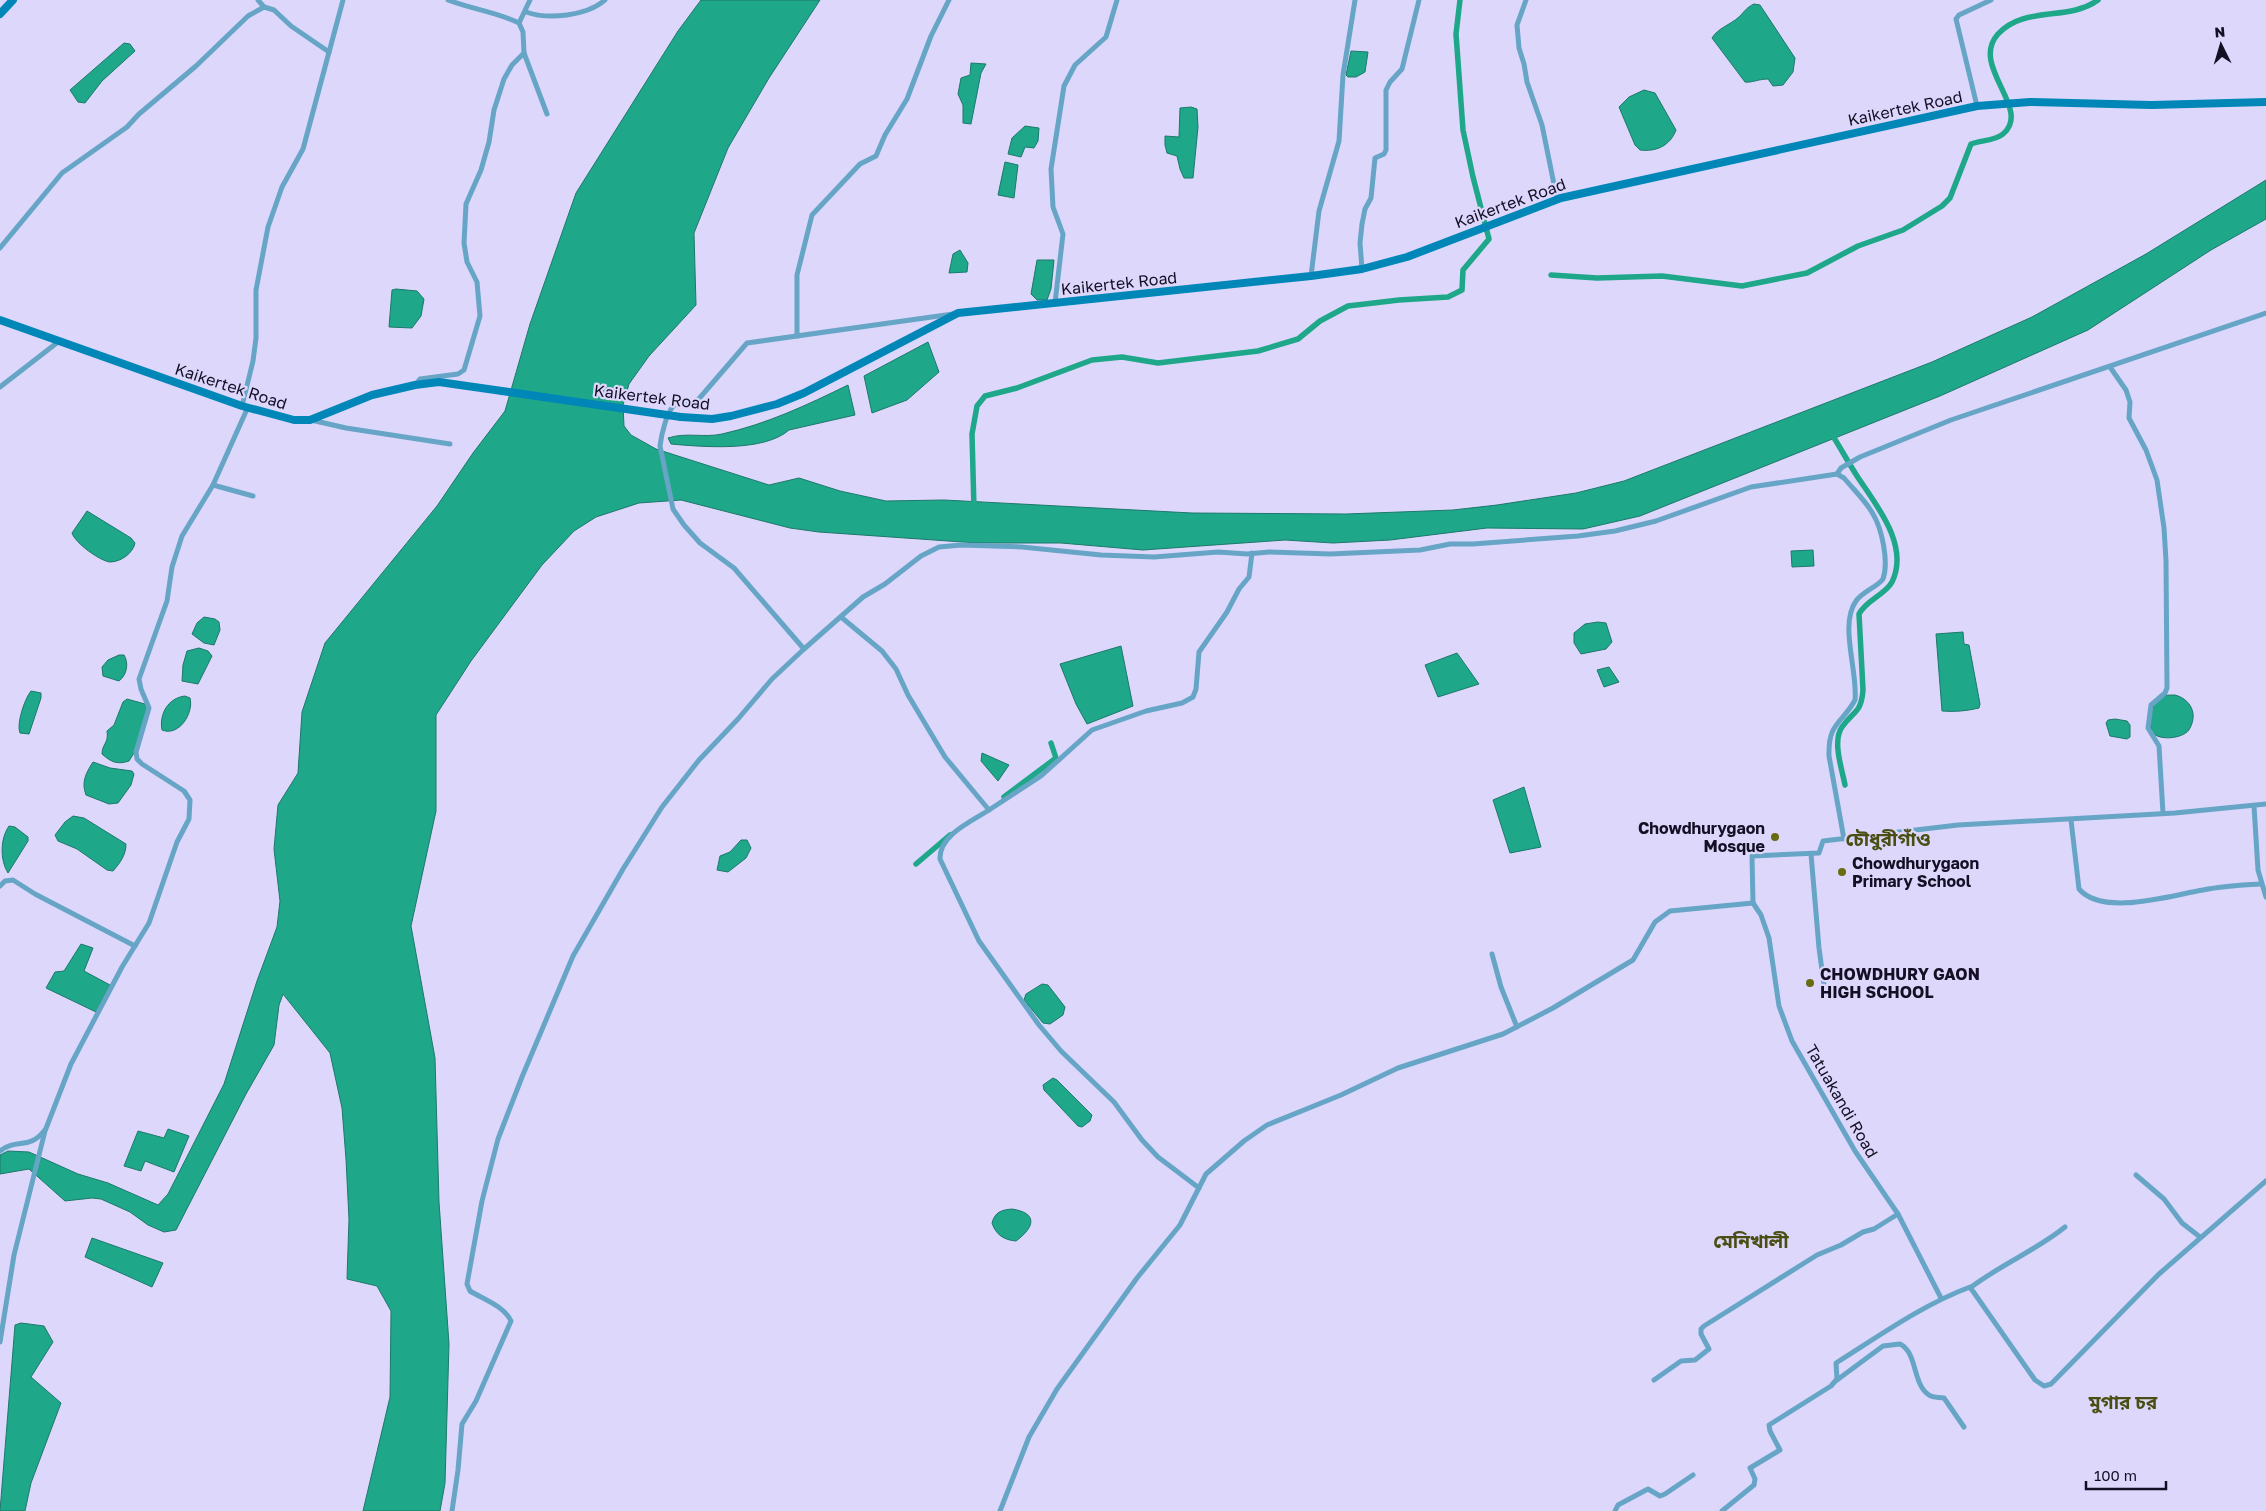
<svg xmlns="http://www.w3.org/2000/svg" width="2266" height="1511" font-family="'Golos Text','Noto Sans Bengali',sans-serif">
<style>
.water{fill:#1fa789;stroke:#1c796b}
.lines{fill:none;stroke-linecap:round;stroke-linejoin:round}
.canal{stroke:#1fa789;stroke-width:5.5}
.street{stroke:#67a5c6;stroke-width:5}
.secondary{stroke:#0087b8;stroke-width:8}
.secondary-bridge{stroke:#0087b8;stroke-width:8}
.poi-dot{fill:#676c10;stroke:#ddd7fc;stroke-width:2}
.labels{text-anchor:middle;stroke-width:4.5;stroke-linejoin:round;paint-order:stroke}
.street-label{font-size:16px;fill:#150f25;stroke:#ddd7fc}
.poi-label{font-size:16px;font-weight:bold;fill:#150f25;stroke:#ddd7fc;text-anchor:start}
.quarter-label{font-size:19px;font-weight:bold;fill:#4a4e13;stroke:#ddd7fc}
</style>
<rect width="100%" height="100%" fill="#ddd7fc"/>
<g class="water">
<path d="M701 0H820L769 78 728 148 694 233 696 305 649 356 629 384 623 405 624 426 631 435 656 449 769 485 799 478 840 491 886 501 944 500 1192 513 1346 514 1453 510 1497 505 1576 493 1624 481 1932 362 2032 317 2146 254 2266 180V219L2211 250 2088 330 1940 396 1640 516 1583 529 1487 528 1390 540 1333 543 1285 540 1143 550 1061 543H977L819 532 790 528 681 500 639 503 596 517 574 531 542 565 471 661 436 715V811L411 926 435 1058 439 1202 449 1344 445 1483 440 1511H363L390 1397 391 1311 377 1286 347 1279 349 1219 346 1159 342 1108 330 1053 283 994 279 1005 274 1045 246 1094 176 1230 164 1232 148 1225 130 1212 101 1199 92 1198 65 1201 29 1169 0 1174V1155L8 1151 29 1152 78 1174 108 1183 158 1205 168 1194 224 1084 257 981 277 927 280 901 274 849 278 805 298 773 302 712 325 643 437 506 473 453 505 411 530 324 576 193 678 31Z"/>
<path d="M1754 4 1760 5 1795 58 1793 72 1783 85 1773 86 1768 79C1759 79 1751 83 1745 82L1712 38C1718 28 1730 25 1739 17 1744 12 1747 7 1754 4Z"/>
<path d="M124 43 130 44 135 51 102 81 85 103 78 102 70 90Z"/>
<path d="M1351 51 1368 52 1365 72 1356 77H1348L1346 75Z"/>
<path d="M971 63 986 64 981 73 971 124 963 123V105L958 94 961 78 970 75Z"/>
<path d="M1644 90 1655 93 1676 130C1670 146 1656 152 1640 150L1635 145 1619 107 1629 97Z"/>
<path d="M1191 107 1197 109 1198 127 1193 178H1184L1180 169 1177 156 1167 153 1165 145V136L1179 137 1180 108Z"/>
<path d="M1025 126 1039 128 1038 141 1034 148 1025 147 1021 157 1008 154 1012 138Z"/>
<path d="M1005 162 1018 165 1014 198 998 195Z"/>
<path d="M960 250 968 263 967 272 949 273 953 254Z"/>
<path d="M1037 260H1054L1051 289 1047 300H1037L1031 294Z"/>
<path d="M396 289 417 291 424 299 421 316 412 328 389 327 392 290Z"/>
<path d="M928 342 939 372 907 400 872 413 864 376Z"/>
<path d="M848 385 855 415 789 430C764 452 704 447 671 444L668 438C686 432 704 438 722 434 767 424 807 405 848 385Z"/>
<path d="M87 511 131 538 135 543C133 553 121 562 110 562 100 561 75 543 72 533Z"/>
<path d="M1813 550 1814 566 1792 567 1791 551Z"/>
<path d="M204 617 215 619 219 622 220 630 214 645 204 643 192 634 197 623Z"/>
<path d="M1598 622 1606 623 1612 642 1606 649 1581 654 1574 643V633L1585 624Z"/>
<path d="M1963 632 1964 644 1969 645 1980 704 1979 708C1967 711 1954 712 1942 711L1936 634Z"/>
<path d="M1121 646 1133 706 1087 724 1076 704 1060 664Z"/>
<path d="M199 648 208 651 212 656 198 684 182 681 183 665 187 651Z"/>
<path d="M1457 653 1479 684 1438 697 1425 665Z"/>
<path d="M119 655H124C129 663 127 675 119 681L103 676 102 667 108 660Z"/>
<path d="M1609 667 1619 682 1604 687 1597 670Z"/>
<path d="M31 691 41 693V698L29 734 20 733C16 724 25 698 31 691Z"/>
<path d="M2175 695C2190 699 2198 713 2190 728 2186 738 2162 741 2154 734 2147 727 2151 707 2157 700 2161 695 2168 695 2175 695Z"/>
<path d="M185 696 190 698C194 713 179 737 162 730 159 714 168 698 185 696Z"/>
<path d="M127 699 145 704 148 712 137 748 129 761C117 765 111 762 102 754 102 744 109 743 107 731L114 725 123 702Z"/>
<path d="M2115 719 2127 721 2130 725V737L2127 739 2110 736 2106 723 2108 720Z"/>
<path d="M982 753 1009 765 998 781 981 761Z"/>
<path d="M93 762 110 768 132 771 134 774 131 785 118 803 109 804 86 795C81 782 86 773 93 762Z"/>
<path d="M1524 787 1541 847 1510 853 1493 800Z"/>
<path d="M73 816 84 818 126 844C126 855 120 863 113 871L107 870 77 849 58 841 55 835 65 822Z"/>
<path d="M9 826 15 827 28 837V841L8 873C0 860 0 839 9 826Z"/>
<path d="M741 840H747L751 848 746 858 728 872 717 870 720 856 730 852Z"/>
<path d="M81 944 93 948 84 971 110 985 96 1012 46 988 55 972 64 971Z"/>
<path d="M1042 984 1048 985 1065 1007 1063 1015 1050 1024 1043 1023 1024 1000 1026 994Z"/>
<path d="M1053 1078 1057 1080 1092 1115 1090 1121 1082 1127 1078 1126 1044 1090 1043 1085Z"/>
<path d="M168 1129 189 1136 174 1172 145 1161 141 1171 124 1166 138 1131 164 1138Z"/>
<path d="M1012 1209C1038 1213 1035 1227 1016 1241 1004 1240 996 1235 992 1223 995 1212 1001 1210 1012 1209Z"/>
<path d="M92 1238 163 1263 152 1287 85 1257Z"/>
<path d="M21 1323 44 1326 53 1342 31 1377 61 1403 31 1483 25 1511H0L15 1325Z"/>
</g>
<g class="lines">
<g class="canal">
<path d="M1551 275 1597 278 1662 276 1742 286 1807 273 1858 246 1903 230 1942 206 1950 198 1971 144C1981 140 1995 141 2003 134 2033 109 1969 66 1998 34 2025 5 2068 22 2098 0"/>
<path d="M1831 433C1840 447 1848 462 1857 476 1876 505 1910 545 1892 582 1885 595 1866 600 1859 614L1863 690C1861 714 1854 710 1842 727 1832 741 1842 769 1845 785"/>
<path d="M974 509 972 434 977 406 985 396 1017 388 1092 360 1122 357 1158 363 1258 351 1298 339 1320 321 1348 306 1399 300 1448 297 1462 290 1463 270 1489 239 1473 177 1463 130 1456 34 1460 0"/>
<path d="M1004 797 1056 758 1051 743"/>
<path d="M916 864 950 835"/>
</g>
<g class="street">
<path d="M448 0C471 9 497 12 519 23L530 0"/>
<path d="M1526 0 1517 25 1519 48 1524 64 1527 82 1542 125 1557 199"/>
<path d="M264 7 274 10 291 26 329 52"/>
<path d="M526 12C548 20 587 16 605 0"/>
<path d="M524 53 547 114"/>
<path d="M1977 106 1956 19 1959 15 1991 0"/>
<path d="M0 248 62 173 127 127 139 114 196 66 248 16 264 7 258 0"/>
<path d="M1362 269 1360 243 1362 224 1365 209 1371 198 1375 158 1384 154 1386 150V90L1390 82 1402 69 1419 0"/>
<path d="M1311 276 1319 211 1339 141 1343 75 1355 0"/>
<path d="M1055 303 1063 234 1053 207 1051 169 1064 86 1075 65 1106 37 1117 0"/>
<path d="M797 336V275L812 215 860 164 876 156 885 135 907 99 931 36 949 0"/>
<path d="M2110 367 2126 390 2130 402 2129 418 2146 450 2157 480 2164 528 2166 561 2167 688 2165 693 2151 705 2148 728 2159 746 2163 813"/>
<path d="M415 385 420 379 458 374 464 370 480 316 477 282 467 262 464 243 466 204 481 170 489 142 494 110 504 79 512 65 524 53 523 32 519 23"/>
<path d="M0 387 58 342"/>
<path d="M242 406 253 361 256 338V290L268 227 282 187 303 149 343 0"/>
<path d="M311 420 346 428 450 444"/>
<path d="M1837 474 1841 468 1860 457 1951 420 2266 313"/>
<path d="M213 485 253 496"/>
<path d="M841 617 882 651 896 669 908 695 945 757 989 810C972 821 939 835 940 859L979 941 1039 1025 1061 1051 1114 1102 1142 1140 1158 1157 1199 1188"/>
<path d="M804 649 863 597 885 584 921 556 939 547 961 545 1022 547 1101 555 1154 557 1218 552 1247 554 1269 552 1330 554 1420 550 1450 544H1473L1578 536 1615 531 1656 521 1751 487 1837 474 1844 478C1853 489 1866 501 1873 514 1882 529 1889 562 1883 579 1876 588 1863 591 1856 601 1839 625 1858 671 1855 700 1842 724 1828 722 1829 756L1844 839"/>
<path d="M2254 806 2258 870 2266 897"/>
<path d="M989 810 1041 776 1092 730 1146 711 1182 703 1193 697 1196 689 1199 652 1227 612 1239 589 1249 577 1252 553"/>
<path d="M2071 820 2079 889C2103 917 2172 895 2203 890 2222 886 2241 885 2261 884"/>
<path d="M1811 854 1819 948 1825 992"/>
<path d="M0 886 5 881 13 880 35 894 135 946"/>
<path d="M1753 903 1752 856 1819 853 1823 841 1958 825 2175 813 2266 804"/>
<path d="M1753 903 1761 915 1769 938 1779 1006 1792 1041 1855 1151 1898 1214 1941 1298"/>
<path d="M1492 954 1501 987 1517 1027"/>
<path d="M0 1151C17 1138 29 1150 44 1131"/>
<path d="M2136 1175 2164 1199 2182 1223 2200 1237"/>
<path d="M1970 1288C2000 1265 2035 1251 2065 1227"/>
<path d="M0 1342 14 1255 45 1131 71 1064 122 967 149 923 177 842 189 819 190 800 184 791 142 764 137 759 136 752 149 708 141 689 139 679 167 601 172 567 182 536 213 485 248 407"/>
<path d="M1654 1380 1681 1361 1695 1360 1709 1349 1701 1334V1329L1704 1326 1817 1255 1841 1245 1863 1232 1874 1229 1898 1214"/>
<path d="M1837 1380 1883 1346 1900 1344C1918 1353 1912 1384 1929 1395 1933 1398 1939 1397 1944 1398L1964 1427"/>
<path d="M452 1511 458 1470 462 1424 476 1401 511 1321C504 1306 483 1299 470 1291L467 1284 482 1201 498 1139 522 1077 573 956 623 869 662 807 699 760 738 719 772 679 804 649 734 568 700 543 684 525 673 509 660 446C661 437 667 408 676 404 682 402 690 403 697 401L747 343 953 314"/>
<path d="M1000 1511 1029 1437 1057 1389 1137 1278 1180 1225 1206 1174 1244 1141 1267 1125 1341 1095 1398 1068 1503 1034 1553 1008 1633 960 1655 922 1670 911 1753 903"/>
<path d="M1615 1511 1618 1505 1648 1489 1660 1496 1665 1494 1693 1475"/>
<path d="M1722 1511 1754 1485 1755 1479 1750 1468 1780 1450 1770 1431 1769 1425 1831 1386 1837 1379 1836 1363C1879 1336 1922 1305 1970 1287L2035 1380 2044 1386 2051 1384 2159 1274 2266 1181"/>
</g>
<g class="secondary">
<path d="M0 14 13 0"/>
<path d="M0 320 242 406 294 420H310L372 395 415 385 439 382 502 391"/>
<path d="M681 417 712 419 731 416 777 404 804 393 958 313 1311 276 1362 269 1407 257 1561 198 1977 106 2030 102 2151 105 2266 102"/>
</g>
<path class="secondary-bridge" d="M502 391 681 417"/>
</g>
<g class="poi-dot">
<circle cx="1775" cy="837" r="5"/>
<circle cx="1842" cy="872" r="5"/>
<circle cx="1810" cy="983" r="5"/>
</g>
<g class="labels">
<g class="street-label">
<text transform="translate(1905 108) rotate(-12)" y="6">Kaikertek Road</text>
<text transform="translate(1510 203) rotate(-20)" y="6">Kaikertek Road</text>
<text transform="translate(1119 283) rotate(-6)" y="6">Kaikertek Road</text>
<text transform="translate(231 386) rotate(18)" y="6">Kaikertek Road</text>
<text transform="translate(652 397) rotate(7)" y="6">Kaikertek Road</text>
<text transform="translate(1842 1101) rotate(60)" y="6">Tatuakandi Road</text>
</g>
<g class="poi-label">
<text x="1765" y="834" text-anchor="end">Chowdhurygaon<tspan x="1765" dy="18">Mosque</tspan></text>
<text x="1852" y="869">Chowdhurygaon<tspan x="1852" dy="18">Primary School</tspan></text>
<text x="1820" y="980">CHOWDHURY GAON<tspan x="1820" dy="18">HIGH SCHOOL</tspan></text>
</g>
<g class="quarter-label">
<text x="1888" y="846">চৌধুরীগাঁও</text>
<text x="1751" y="1248">মেনিখালী</text>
<text x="2123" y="1409">মুগার চর</text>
</g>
</g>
<g transform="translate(2221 45) rotate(355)" stroke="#ddd7fc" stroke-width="4" paint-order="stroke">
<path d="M0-4L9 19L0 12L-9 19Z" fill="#150f25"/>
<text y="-8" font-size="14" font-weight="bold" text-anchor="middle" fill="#150f25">N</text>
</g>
<path d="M2086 1481v8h80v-8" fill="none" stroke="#150f25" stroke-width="2.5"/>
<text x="2094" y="1481" font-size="15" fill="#150f25" stroke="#ddd7fc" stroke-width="4" paint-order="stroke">100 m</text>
</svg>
